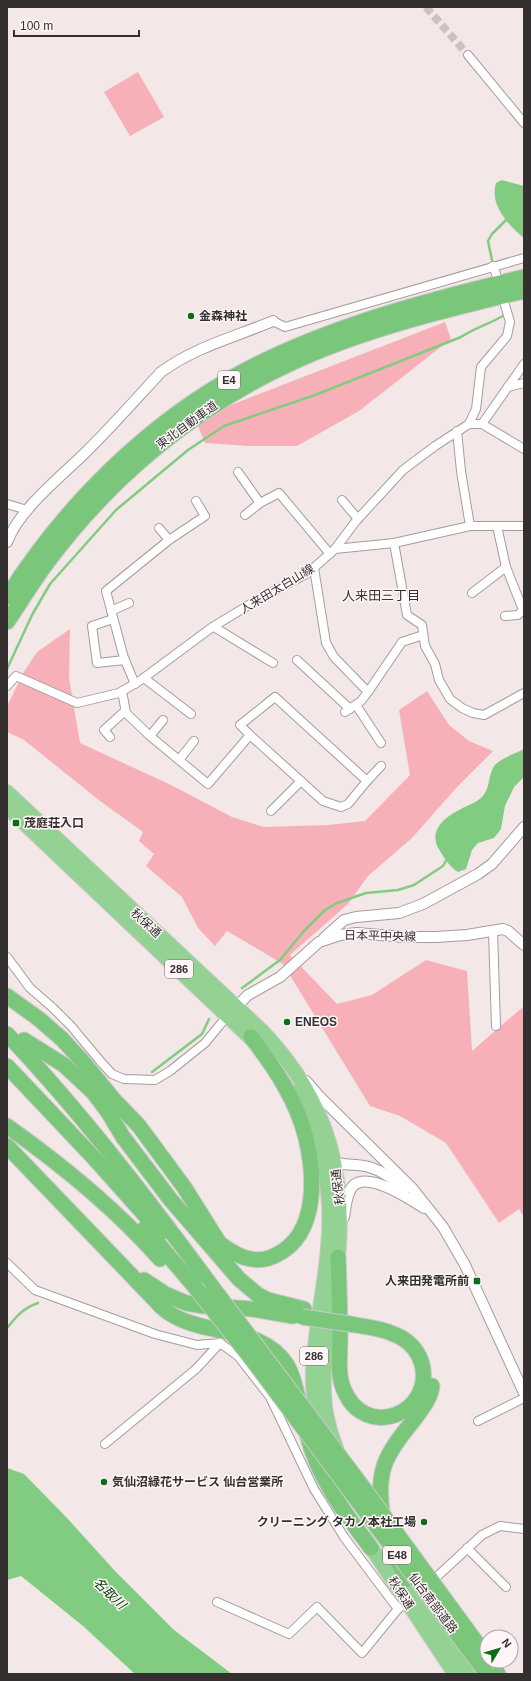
<svg xmlns="http://www.w3.org/2000/svg" width="531" height="1681" font-family="Arial,'Noto Sans JP',sans-serif">
<style>
.green{fill:#f8b0b8}
.water{fill:#82cc82}
.lines{fill:none;stroke-linecap:round;stroke-linejoin:round}
.stream{stroke:#82cc82;stroke-width:2.5}
.minor-tunnel{stroke:#cdc2c3;stroke-width:8;stroke-dasharray:8 4;stroke-linecap:butt}
.minor-casing{stroke:#a69c9d;stroke-width:10}
.tertiary-casing{stroke:#a69c9d;stroke-width:12}
.trunk-casing{stroke:#cac9c9;stroke-width:16}
.motorway-casing{stroke:#cac9c9;stroke-width:17}
.minor{stroke:#fff;stroke-width:8}
.tertiary{stroke:#fff;stroke-width:10}
.trunk{stroke:#94d294;stroke-width:14}
.motorway{stroke:#7ac67a;stroke-width:15}
.motorway-bridge-casing{stroke:#cac9c9;stroke-width:17;stroke-linecap:butt}
.motorway-bridge{stroke:#7ac67a;stroke-width:15}
.poi-dot{fill:#0b6d1a;stroke:#fef5f6;stroke-width:1.5}
.labels{text-anchor:middle;stroke-width:3;stroke-linejoin:round;paint-order:stroke}
.shield{fill:#fef5f6;stroke:#716b6b;stroke-width:1}
.shield-label{font-size:11px;font-weight:bold;fill:#343030}
.poi-label{font-size:12px;font-weight:bold;fill:#343030;stroke:#fef5f6;text-anchor:start}
.street-label{font-size:12px;fill:#343030;stroke:#fef5f6}
.neighbourhood-label{font-size:13px;fill:#343030;stroke:#fef5f6}
.water-label{font-size:13px;font-style:italic;fill:#003504;stroke:#fef5f6}
</style>
<rect width="100%" height="100%" fill="#f3e7e8"/>
<g class="green">
<path d="M138 72 164 117 130 136 104 92Z"/>
<path d="M445 322 451 339 359 411 297 446H247L205 443 195 419Z"/>
<path d="M70 629 69 678 80 743 171 785 232 817 264 827 328 825 365 821 410 775 399 710 427 691 449 725 469 741 493 751 457 787 412 838 368 876 348 904 290 955 337 1004 372 995 426 960 467 971 472 1051 524 1006V1217L519 1209 499 1223 446 1143 400 1116 370 1106 283 964 227 931 215 946 198 928 182 897 146 866 154 854 139 841 143 832 100 801 24 740 7 732V706L25 670 37 652Z"/>
</g>
<g class="water">
<path d="M502 180 524 186V238C509 226 489 205 496 183Z"/>
<path d="M524 749V777L514 787 505 806 501 829 494 838 478 843 472 850 466 869 458 872C450 867 445 859 440 851 427 832 444 817 461 809 468 805 476 803 482 797 490 789 488 777 493 768 497 759 515 754 524 749Z"/>
<path d="M7 1468 24 1474 67 1518 115 1571 174 1630 232 1674H135L83 1626 21 1576 7 1580Z"/>
</g>
<g class="lines">
<g class="stream">
<path d="M492 260 488 241 492 234 507 219"/>
<path d="M7 669 32 615 50 584 116 510 188 450 224 426 315 395 461 337C474 328 489 324 503 316"/>
<path d="M242 988 280 960 304 931 325 910 337 903 366 893 398 890 414 885 443 866 448 857"/>
<path d="M152 1072 202 1034 209 1019"/>
<path d="M7 1328C16 1317 23 1308 38 1303"/>
</g>
<path class="minor-tunnel" d="M426 7 468 55"/>
<g class="minor-casing">
<g id="minor">
<path d="M468 55 524 123"/>
<path d="M493 266 496 274"/>
<path d="M273 321 285 327 524 258"/>
<path d="M508 387 524 383"/>
<path d="M469 424 476 409 481 367 507 336 510 322 505 305"/>
<path d="M482 424 524 449"/>
<path d="M457 431 461 471 470 526"/>
<path d="M238 472 260 503"/>
<path d="M342 500 358 519"/>
<path d="M7 504 27 510"/>
<path d="M245 515 260 503 279 493 330 554"/>
<path d="M497 526 506 567 523 610 518 615 505 616"/>
<path d="M159 528 169 540"/>
<path d="M394 543 470 526H524"/>
<path d="M335 549 356 521 403 470 435 446 466 426 469 424H482L524 364"/>
<path d="M314 568 326 643 334 657 368 692 402 642 423 635"/>
<path d="M472 593 506 567"/>
<path d="M111 611 129 603"/>
<path d="M113 619 92 626 97 663 125 660"/>
<path d="M214 627 273 663"/>
<path d="M297 660 350 709"/>
<path d="M144 678 191 714"/>
<path d="M135 684 124 658 106 591 169 540 205 516 196 501"/>
<path d="M7 686 16 676 77 703 119 693 141 680 211 628 257 600 308 573 335 549 394 543 407 615 422 625 425 646 435 664 439 680 450 699 462 708 473 713 484 715 524 693"/>
<path d="M122 691 126 713 150 736 208 784 250 735 240 725 275 697 367 781 348 804 341 807 323 801 250 735"/>
<path d="M356 705 381 743"/>
<path d="M345 712 361 701 368 692"/>
<path d="M150 736 163 720"/>
<path d="M110 737 104 730 125 711"/>
<path d="M179 760 194 741"/>
<path d="M367 781 381 766"/>
<path d="M271 811 301 781"/>
<path d="M493 931 496 1026"/>
<path d="M7 957 30 988 53 1008 71 1026 101 1062 112 1074 124 1079 155 1080 170 1071 205 1043 228 1015"/>
<path d="M7 1263 35 1290 155 1334 197 1345 220 1343 238 1356 270 1397 314 1489 344 1537 398 1609 407 1602"/>
<path d="M478 1421 524 1398"/>
<path d="M105 1444 196 1369 220 1343"/>
<path d="M467 1548 506 1587"/>
<path d="M430 1583 482 1535 500 1526 524 1529"/>
<path d="M217 1602 289 1634 317 1607 362 1653 398 1609"/>
</g>
</g>
<g class="tertiary-casing">
<g id="tertiary">
<path d="M7 542C20 508 62 476 88 450 113 425 137 398 161 372 195 347 235 337 273 321"/>
<path d="M324 938 344 920 356 917 399 913 423 904 478 874 492 864 524 827"/>
<path d="M232 1011 248 995 280 977 319 942 340 935 357 933 404 937H436L467 935 503 929 508 931 524 945"/>
<path d="M306 1081 319 1096 412 1188 443 1227 465 1265 524 1393"/>
<path d="M329 1159C340 1167 356 1163 369 1167 383 1171 394 1180 405 1189"/>
<path d="M344 1217C346 1207 346 1192 354 1185 370 1172 410 1199 424 1208"/>
</g>
</g>
<g class="trunk-casing">
<g id="trunk">
<path d="M7 792 263 1032C330 1103 349 1179 336 1275 331 1319 320 1363 325 1407 327 1421 331 1435 336 1448"/>
<path d="M7 807 259 1046"/>
<path d="M295 1092C315 1126 327 1164 329 1204 332 1260 316 1314 313 1370 312 1390 315 1410 318 1430"/>
<path d="M365 1538 455 1674"/>
<path d="M400 1571 468 1674"/>
</g>
</g>
<g class="motorway-casing">
<g id="motorway">
<path d="M7 597C73 493 168 403 281 353 359 318 441 297 524 277"/>
<path d="M7 622C20 603 32 583 46 564 109 479 191 410 287 365 361 330 445 310 524 291"/>
<path d="M7 996 39 1019 62 1039 84 1063 114 1100 139 1126 184 1187 218 1241"/>
<path d="M7 1034C82 1113 148 1200 213 1288"/>
<path d="M24 1040 64 1065 93 1092 108 1112 123 1137 170 1199 239 1279 258 1295 268 1300 304 1309"/>
<path d="M7 1066 94 1158 161 1233"/>
<path d="M7 1126C62 1165 115 1208 160 1259"/>
<path d="M7 1146 155 1300C161 1307 168 1313 176 1317 212 1336 263 1327 287 1365 294 1377 296 1390 299 1403"/>
<path d="M145 1228 195 1287"/>
<path d="M213 1238C232 1254 254 1268 278 1254 318 1233 315 1176 306 1138 297 1101 275 1068 251 1037"/>
<path d="M338 1257C339 1284 340 1312 340 1339 340 1356 337 1374 344 1390 365 1441 434 1414 422 1364 419 1354 412 1344 402 1338 386 1329 368 1327 350 1324"/>
<path d="M144 1280 165 1294 186 1303 204 1306 252 1309 293 1316"/>
<path d="M307 1434C318 1478 344 1512 371 1548"/>
<path d="M383 1517C375 1472 385 1455 413 1421 421 1410 430 1400 432 1386"/>
<path d="M395 1555 406 1580"/>
<path d="M489 1661 498 1674"/>
</g>
</g>
<use href="#minor" class="minor"/>
<use href="#tertiary" class="tertiary"/>
<use href="#trunk" class="trunk"/>
<use href="#motorway" class="motorway"/>
<g class="motorway-bridge-casing">
<g id="motorway-bridge">
<path d="M195 1287 251 1358 487 1674"/>
<path d="M213 1288 359 1482 487 1657"/>
<path d="M302 1317 350 1324"/>
</g>
</g>
<use href="#motorway-bridge" class="motorway-bridge"/>
</g>
<g class="poi-dot">
<circle cx="191" cy="316" r="4"/>
<rect x="12" y="819" width="8" height="8" rx="2"/>
<circle cx="287" cy="1022" r="4"/>
<rect x="473" y="1277" width="8" height="8" rx="2"/>
<circle cx="104" cy="1482" r="4"/>
<circle cx="424" cy="1522" r="4"/>
</g>
<g class="labels">
<g class="shield">
<rect x="218" y="371" width="22" height="18" rx="3"/>
<rect x="165" y="960" width="28" height="18" rx="3"/>
<rect x="300" y="1347" width="28" height="18" rx="3"/>
<rect x="383" y="1546" width="28" height="18" rx="3"/>
</g>
<g class="shield-label">
<text x="229" y="384">E4</text>
<text x="179" y="973">286</text>
<text x="314" y="1360">286</text>
<text x="397" y="1559">E48</text>
</g>
<g class="poi-label">
<text x="199" y="320">金森神社</text>
<text x="24" y="827">茂庭荘入口</text>
<text x="295" y="1026">ENEOS</text>
<text x="469" y="1285" text-anchor="end">人来田発電所前</text>
<text x="112" y="1486">気仙沼緑花サービス 仙台営業所</text>
<text x="416" y="1526" text-anchor="end">クリーニング タカノ本社工場</text>
</g>
<g class="street-label">
<text transform="translate(187 425) rotate(-36)" y="4">東北自動車道</text>
<text transform="translate(277 589) rotate(-31)" y="4">人来田太白山線</text>
<text transform="translate(146 923) rotate(43)" y="4">秋保通</text>
<text transform="translate(380 936) rotate(1)" y="4">日本平中央線</text>
<text transform="translate(338 1187) rotate(-97)" y="4">秋保通</text>
<text transform="translate(401 1593) rotate(57)" y="4">秋保通</text>
<text transform="translate(433 1603) rotate(53)" y="4">仙台南部道路</text>
</g>
<g class="neighbourhood-label">
<text x="381" y="600">人来田三丁目</text>
</g>
<g class="water-label">
<text transform="translate(110 1593) rotate(44)" y="5">名取川</text>
</g>
</g>
<rect width="531" height="1681" fill="none" stroke="#343030" stroke-width="16"/>
<g transform="translate(499 1649) rotate(52)"><circle r="19" fill="#fef5f6" stroke="#ada6a7"/>
<path d="M0-3L7 15L0 10L-7 15Z" fill="#0b6d1a"/>
<text y="-6" font-size="11" font-weight="bold" text-anchor="middle" fill="#343030">N</text>
</g>
<path d="M14 30v6h125v-6" fill="none" stroke="#343030" stroke-width="2"/>
<text x="20" y="30" font-size="12" fill="#343030" stroke="#fef5f6" stroke-width="3" paint-order="stroke">100 m</text>
</svg>
